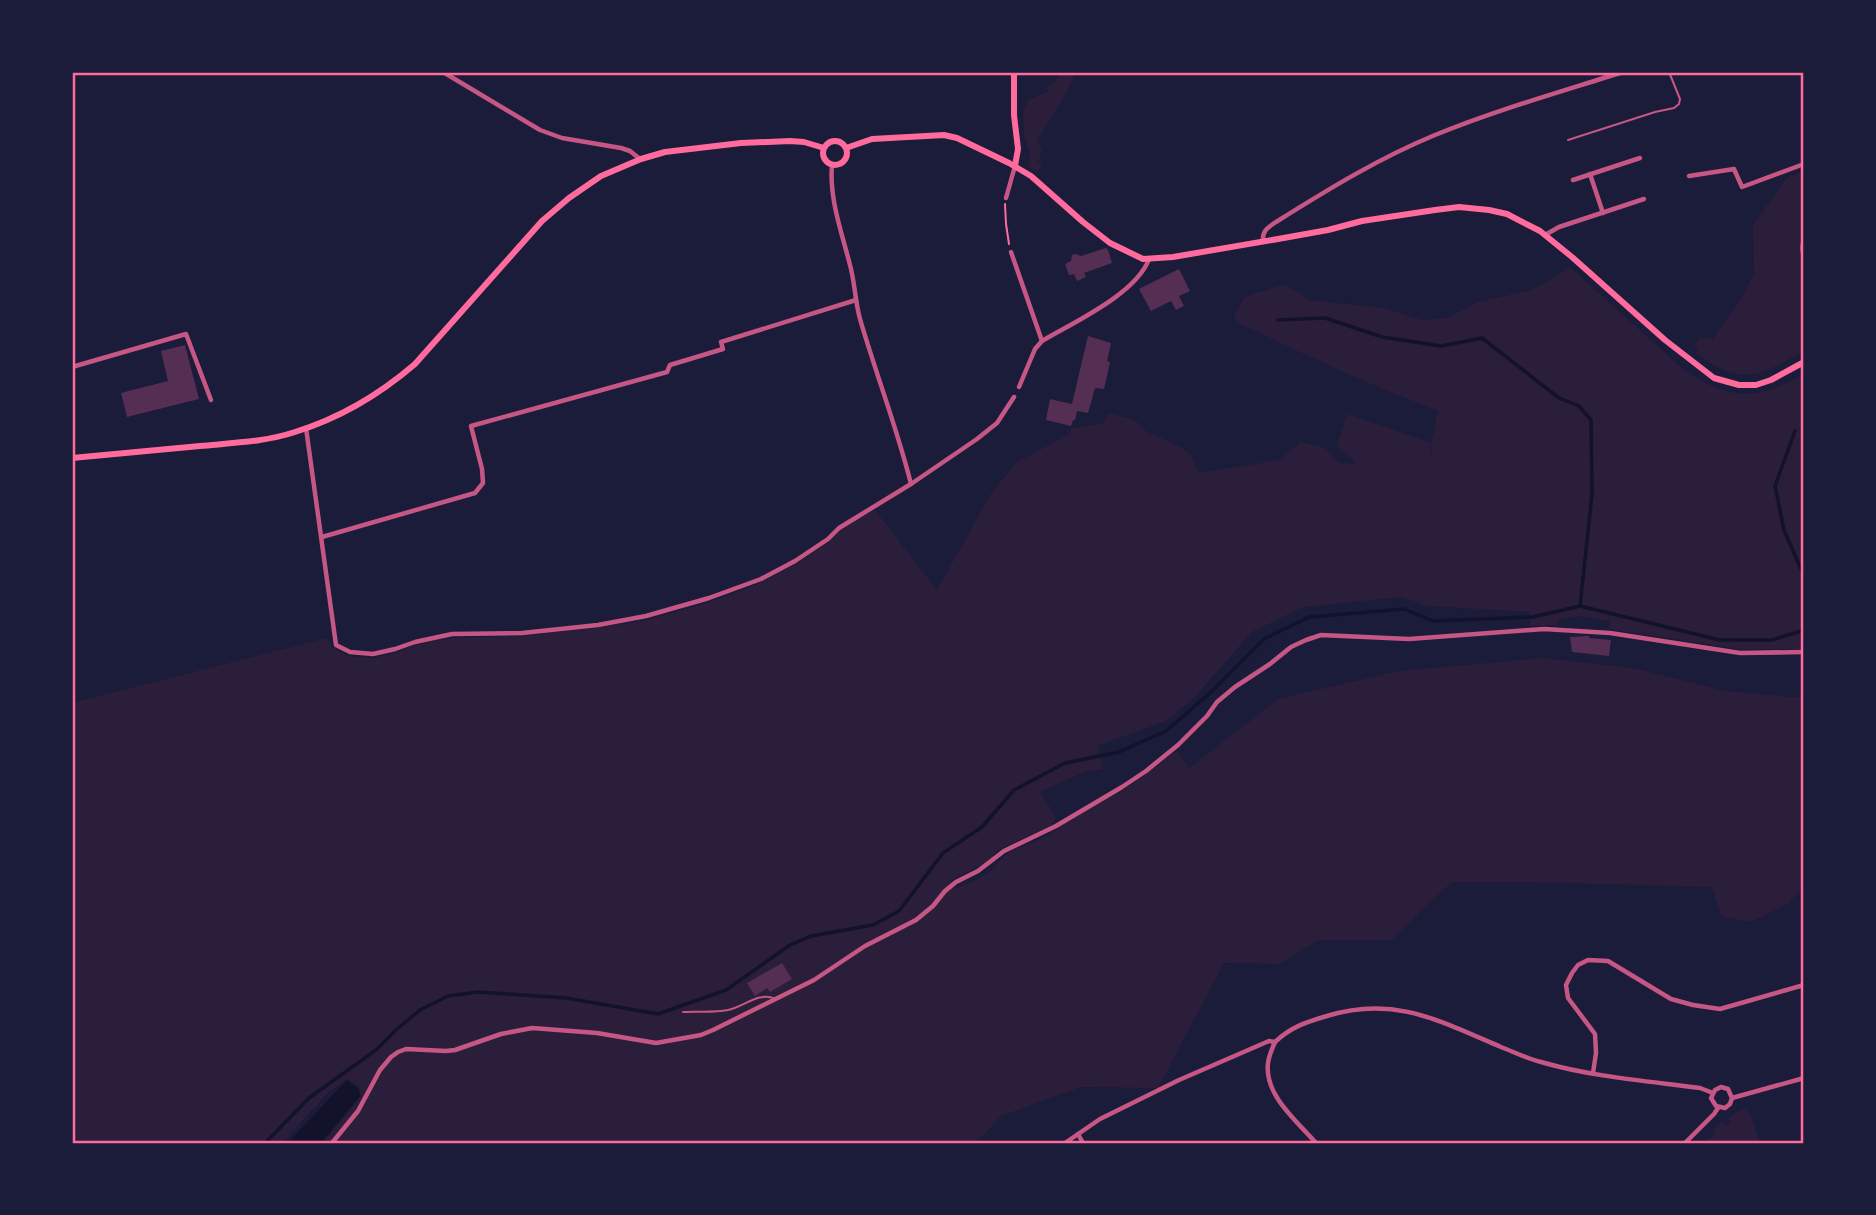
<svg xmlns="http://www.w3.org/2000/svg" width="1876" height="1215" font-family="Rubik,sans-serif">
<style>
.green{fill:#2a1e3b}
.water{fill:#12122b}
.lines{fill:none;stroke-linecap:round;stroke-linejoin:round}
.stream{stroke:#12122b;stroke-width:3.5}
.building{fill:#542f53}
.path{stroke:#ff6b9d;stroke-width:2}
.service{stroke:#c65784;stroke-width:2}
.minor{stroke:#c65784;stroke-width:4.5}
.secondary{stroke:#ff6b9d;stroke-width:6}
.neatline{fill:none;stroke:#ff6b9d;stroke-width:2.5}
</style>
<rect width="100%" height="100%" fill="#1b1b3a"/>
<g class="green">
<path d="M1060 72H1076L1064 97 1037 141 1042 150 1038 162 1041 163 1042 166 1036 172 1029 167 1030 153 1024 136 1023 111 1028 100 1048 91 1046 87 1054 83Z"/>
<path d="M1804 171V351C1759 377 1741 387 1696 353L1698 350 1694 345 1700 337 1713 339 1741 299 1754 274 1753 225 1787 178Z"/>
<path d="M1570 267 1684 370C1731 401 1756 401 1804 374V649H1739L1609 629 1610 621 1580 616 1558 620 1557 625 1530 626 1529 612 1427 606 1402 597 1303 607 1252 632 1194 698 1166 721 1097 746 1103 769 1084 772 1040 792 1055 815V820L1048 827 1000 849 984 864 950 881 955 889 974 881 991 871 1004 856 1013 850 1045 837 1094 805 1119 793 1177 751 1189 768 1278 699 1398 671 1543 658 1634 668 1726 691 1804 698V886L1788 904 1751 922 1721 916 1712 887 1525 882H1452L1391 940H1318L1280 964 1224 963 1158 1088 1081 1087 1001 1116 977 1143H323L361 1097 359 1086 347 1079 329 1092 282 1143H72V703L327 638 333 648 348 656 373 658 395 653 415 645 452 638 522 636 598 628 647 620 707 603 758 584 795 564 829 540 845 525 875 510 937 590 993 490 1017 462 1068 435 1072 428 1102 424 1108 413 1135 420 1147 432 1179 446 1190 454 1199 473 1279 460 1300 442 1325 448 1340 463 1355 464V462L1337 446 1347 414 1429 442 1432 459 1431 444 1438 411C1395 394 1351 376 1309 356 1284 345 1260 332 1235 322V314L1244 298 1255 293 1283 285 1298 292 1309 300 1383 308 1422 320 1447 318 1478 302 1530 290 1545 283Z"/>
<path d="M1746 1109 1751 1115 1760 1143H1698L1703 1139 1706 1141 1715 1134 1712 1130 1723 1122 1725 1126 1731 1122 1729 1119 1726 1120 1740 1110Z"/>
</g>
<path class="water" d="M347 1080 359 1089 360 1096 321 1143H297L291 1139Z"/>
<g class="lines">
<g class="stream">
<path d="M1278 320 1325 318 1382 337 1441 346 1482 338 1559 398 1579 406 1591 420 1592 494 1580 606"/>
<path d="M1795 431 1775 486 1784 530 1804 576"/>
<path d="M265 1143 309 1098 376 1050 397 1029 420 1010 448 996 478 992 566 998 658 1014 726 990 790 945 811 936 873 925 899 911 943 853 982 827 1014 790 1065 763 1119 752 1166 731 1210 693 1264 639 1309 617 1404 609 1433 621 1533 617 1580 606 1720 640H1772L1804 630"/>
</g>
</g>
<g class="building">
<path d="M1106 248 1108 250 1112 263 1084 273 1086 277 1077 281 1074 274 1069 275 1065 264 1071 261 1072 255 1076 254 1081 256Z"/>
<path d="M1179 269 1190 291 1179 296 1184 306 1176 310 1171 301 1151 311 1139 289Z"/>
<path d="M1088 336 1111 343 1107 361 1110 362 1104 389 1095 388 1088 413 1077 411 1075 420H1073L1071 426 1046 420 1050 399 1072 404Z"/>
<path d="M185 345 199 399 127 417 121 393 168 381 161 351Z"/>
<path d="M1589 636V638L1611 640 1609 656 1572 652 1570 637Z"/>
<path d="M782 963 792 979 770 992 767 988 755 996 747 983Z"/>
</g>
<g class="lines">
<g class="path">
<path d="M1005 204 1006 224 1009 244"/>
<path d="M1804 233C1801 242 1800 251 1804 260"/>
</g>
<g class="service">
<path d="M1568 140 1655 112 1674 108 1679 104 1680 99 1669 72"/>
<path d="M683 1012C698 1011 713 1013 728 1010 743 1007 760 991 775 999"/>
</g>
<g class="minor">
<path d="M443 72 540 130 562 138 621 148 630 151 640 159"/>
<path d="M832 165C829 199 842 233 850 265 855 283 855 301 860 319 876 374 897 428 911 484"/>
<path d="M1590 174 1603 213"/>
<path d="M1689 176 1734 169 1742 187 1804 164"/>
<path d="M1573 180 1640 158"/>
<path d="M1006 198 1015 166"/>
<path d="M1545 235 1559 227 1644 199"/>
<path d="M1263 242C1262 231 1267 228 1276 222 1327 190 1379 158 1435 135 1496 110 1560 92 1623 72"/>
<path d="M1011 252 1042 341"/>
<path d="M72 367 186 334 211 400"/>
<path d="M1019 387 1035 349 1042 341C1074 322 1136 294 1149 259"/>
<path d="M306 428 336 645 350 652 373 654 395 649 415 642 452 634 522 633 598 625 646 616 709 598 761 579 795 561 828 539 839 528 911 484 977 439 997 423 1014 397"/>
<path d="M322 537 475 493 483 483 482 469 471 426 667 372 670 365 723 349 721 342 856 300"/>
<path d="M1275 1042C1272 1049 1269 1055 1268 1063 1264 1095 1297 1121 1316 1143"/>
<path d="M1593 1073 1596 1053 1595 1034 1568 998 1566 985 1572 973 1578 965 1588 960 1608 961 1671 999 1693 1005 1720 1009 1804 985"/>
<path d="M1732 1098 1728 1089 1721 1087 1715 1090 1711 1098 1716 1106 1725 1108 1730 1104 1732 1098 1804 1078"/>
<path d="M1078 1134 1083 1143"/>
<path d="M332 1143 358 1111 380 1070 391 1057 398 1052 406 1049 446 1051 455 1050 501 1034 532 1028 597 1033 656 1043 701 1035 713 1030 814 980 865 946 916 920 933 906 945 891 956 882 978 871 1004 851 1056 826 1122 787 1146 771 1178 745 1207 716 1217 702 1235 687 1270 664 1291 647 1306 640 1321 635 1409 639 1544 629 1610 633 1740 653 1804 652"/>
<path d="M1065 1143 1100 1119 1179 1080 1269 1041 1275 1042C1291 1027 1306 1022 1327 1016 1394 995 1440 1021 1501 1047 1514 1052 1528 1059 1541 1062 1593 1077 1647 1081 1700 1088L1713 1093"/>
<path d="M1685 1143 1714 1114 1718 1108"/>
</g>
<g class="secondary">
<path d="M1014 72V115L1018 149 1015 166"/>
<circle cx="835" cy="153" r="12"/>
<path d="M846 148 872 139 944 135 957 138 1009 163 1031 176 1083 222 1110 243 1143 259 1173 257 1278 239 1328 230 1362 221 1435 210 1459 207 1489 210 1507 214 1540 231 1572 257 1665 340 1714 378 1739 385H1756L1771 380 1804 362"/>
<path d="M72 458C114 454 157 450 200 446 231 443 265 442 295 432 340 418 379 395 415 364L542 221 569 198 601 176 641 159 665 152 741 143 790 141 804 142 824 148"/>
</g>
</g>
<rect width="1876" height="1215" fill="none" stroke="#1b1b3a" stroke-width="147"/>
<rect x="74" y="74" width="1728" height="1068" class="neatline"/>
</svg>
